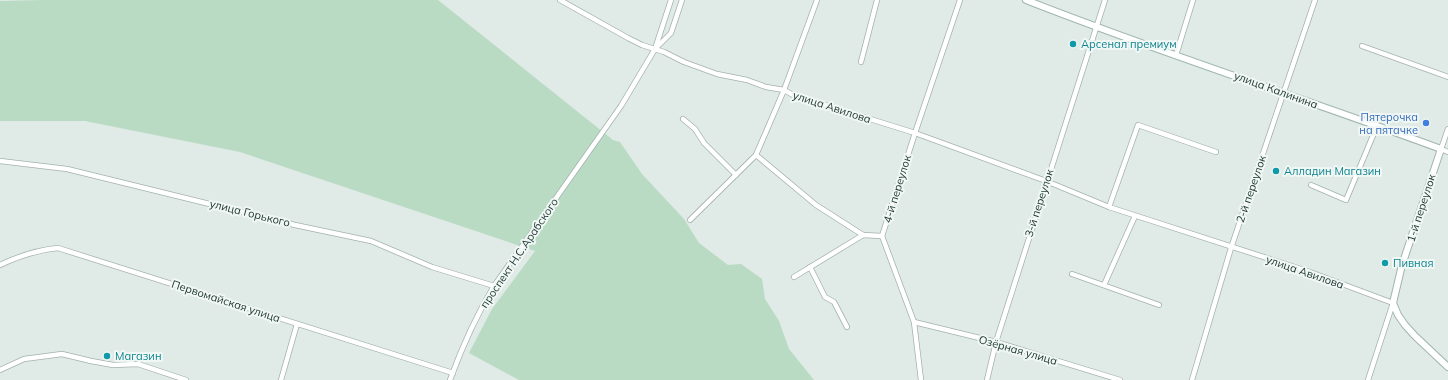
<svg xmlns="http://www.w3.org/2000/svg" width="1448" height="380" font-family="Mulish,sans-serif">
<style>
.green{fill:#b9dbc4}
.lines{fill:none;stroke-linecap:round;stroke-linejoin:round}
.minor-casing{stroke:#a3b2ad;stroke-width:6}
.secondary-casing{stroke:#9fb6af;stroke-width:8}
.minor{stroke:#fff;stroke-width:4.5}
.secondary{stroke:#fff;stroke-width:6}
.culture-dot{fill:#0f9aa8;stroke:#f0f7f4;stroke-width:1.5}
.shop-dot{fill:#3f7fe0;stroke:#f0f7f4;stroke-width:1.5}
.labels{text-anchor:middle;stroke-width:4;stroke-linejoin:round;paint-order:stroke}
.culture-label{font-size:11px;fill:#0d838f;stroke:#f0f7f4;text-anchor:start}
.street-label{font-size:11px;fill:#213a35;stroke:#f0f7f4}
.shop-label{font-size:11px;fill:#366cbe;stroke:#f0f7f4;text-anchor:end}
</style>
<rect width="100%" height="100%" fill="#e0eae6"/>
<path class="green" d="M43 0H438L613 140 620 142 642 174 684 219 699 243 728 265 741 264 762 279 765 299 779 321 789 349 814 380H519L469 353 492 309 535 251 240 152 85 121H0V1Z"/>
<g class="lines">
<g class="minor-casing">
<g id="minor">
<path d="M560 0 628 38 642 45 664 52 684 62 717 74 747 80 766 87 784 90 793 95 915 133 1046 181 1109 207 1310 272 1393 303 1368 380"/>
<path d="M1362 46 1448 77"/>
<path d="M656 48 671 33 682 0"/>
<path d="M1176 55 1193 0"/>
<path d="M861 62 877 0"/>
<path d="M683 119 695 129 704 143 736 175"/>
<path d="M1448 129 1441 149 1448 152"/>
<path d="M756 155 816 205 863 235"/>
<path d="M0 161 67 169 295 225 371 241 432 267 494 286"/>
<path d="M1311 185 1346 200 1377 126"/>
<path d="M1109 207 1138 125 1216 152"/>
<path d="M690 220 756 155 784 90 817 0"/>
<path d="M0 265C19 256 36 250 58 248L453 373"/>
<path d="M810 267 825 297 834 302 847 327"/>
<path d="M1072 274 1159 305"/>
<path d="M794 277 863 235 882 236"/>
<path d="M1104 285 1135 216"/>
<path d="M914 322 996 342 1120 380"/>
<path d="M0 370 24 359 62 354 91 361 113 365 138 364 186 380"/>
<path d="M281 380 297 324"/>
<path d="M450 380C462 347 476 316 494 286L621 106 655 49 671 0"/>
<path d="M921 380 914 322 882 236 915 133 960 0"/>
<path d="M987 380 996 342 1105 0"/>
<path d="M1192 380 1231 248 1315 0"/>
</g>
</g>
<g class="secondary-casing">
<path id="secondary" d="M1026 0C1163 54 1303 98 1441 149L1402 265 1393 303 1398 315 1405 325 1415 336 1448 367"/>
</g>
<use href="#minor" class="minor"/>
<use href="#secondary" class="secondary"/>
</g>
<g class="culture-dot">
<circle cx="1073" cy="44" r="4"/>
<circle cx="1276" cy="171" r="4"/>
<circle cx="1385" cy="263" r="4"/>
<circle cx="107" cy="356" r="4"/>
</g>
<circle class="shop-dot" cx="1426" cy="123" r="4"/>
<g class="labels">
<g class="culture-label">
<text x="1081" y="48">Арсенал премиум</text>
<text x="1284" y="175">Алладин Магазин</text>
<text x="1393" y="267">Пивная</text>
<text x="115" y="360">Магазин</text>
</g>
<g class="street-label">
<text transform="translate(1276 90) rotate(20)" y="4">улица Калинина</text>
<text transform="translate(832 107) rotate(18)" y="4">улица Авилова</text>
<text transform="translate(897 189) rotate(-73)" y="4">4-й переулок</text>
<text transform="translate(1251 189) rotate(-71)" y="4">2-й переулок</text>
<text transform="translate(1039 203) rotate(-72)" y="4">3-й переулок</text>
<text transform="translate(1421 208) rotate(-72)" y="4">1-й переулок</text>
<text transform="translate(250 213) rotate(14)" y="4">улица Горького</text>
<text transform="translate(519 253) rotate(-56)" y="4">проспект Н.С.Арабского</text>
<text transform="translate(1305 272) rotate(19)" y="4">улица Авилова</text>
<text transform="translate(226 301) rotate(18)" y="4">Первомайская улица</text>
<text transform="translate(1018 350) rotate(16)" y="4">Озёрная улица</text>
</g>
<g class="shop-label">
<text x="1418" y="121">Пятерочка<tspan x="1418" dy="13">на пятачке</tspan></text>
</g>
</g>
</svg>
